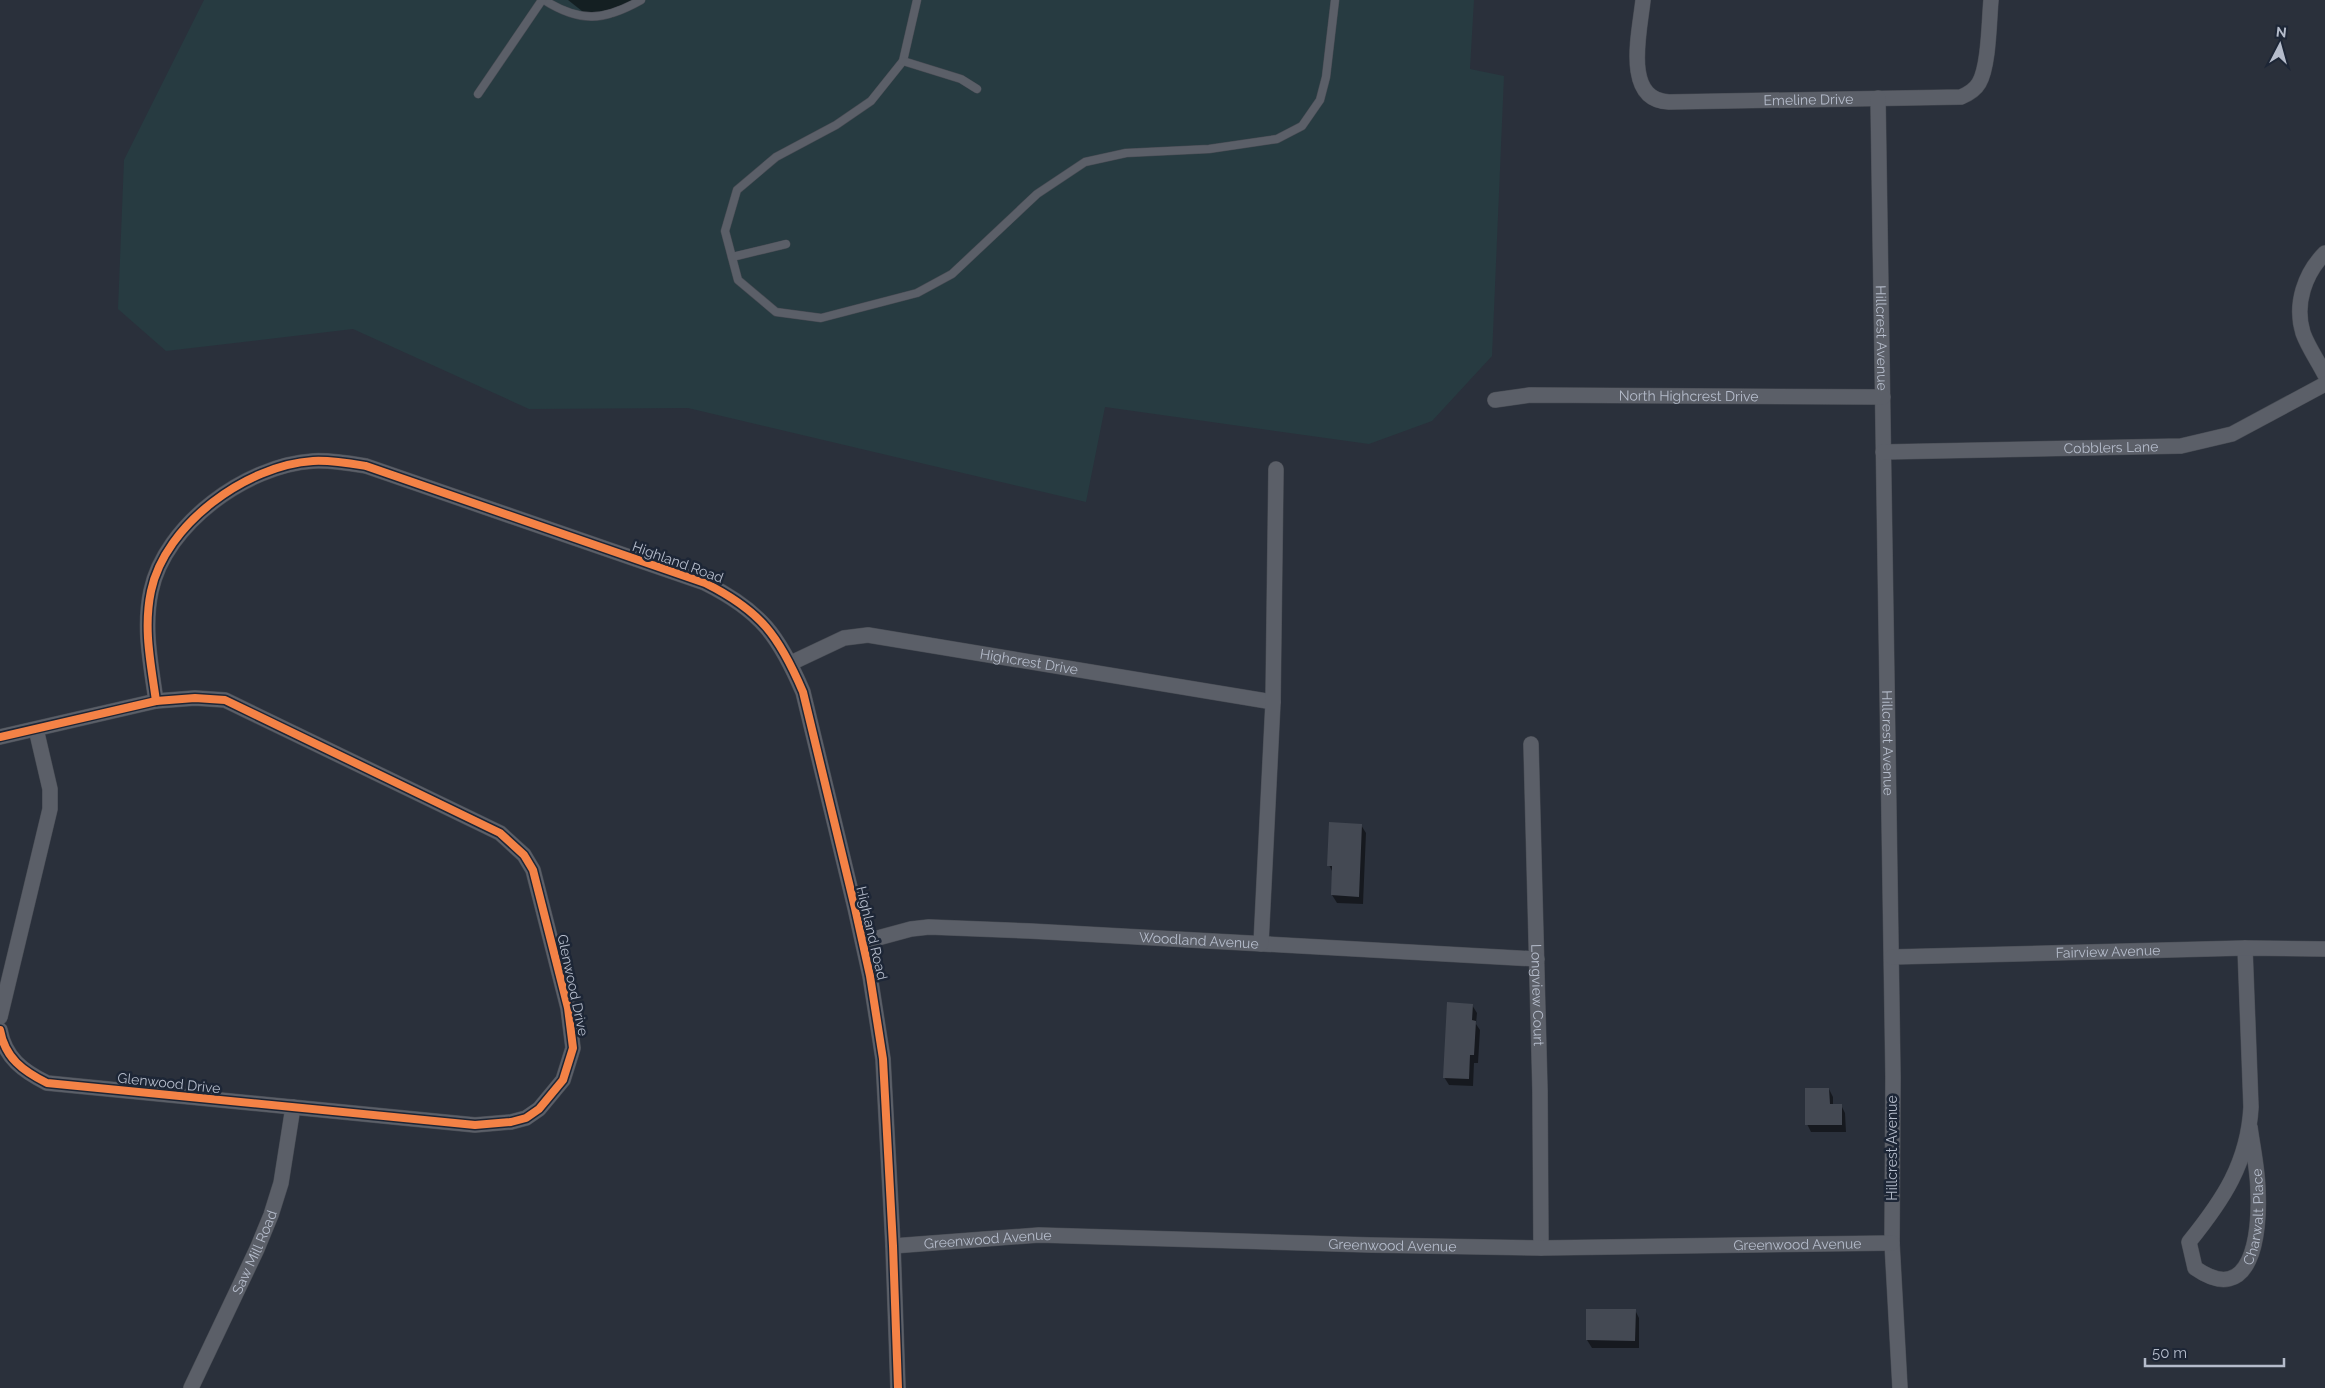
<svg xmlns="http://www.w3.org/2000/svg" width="2325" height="1388" font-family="Raleway,sans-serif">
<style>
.green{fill:#273b41}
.shadow{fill:#0007}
.building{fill:#444953}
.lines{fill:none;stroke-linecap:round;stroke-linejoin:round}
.service-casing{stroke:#474b53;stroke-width:9}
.minor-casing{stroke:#474b53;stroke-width:16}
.service{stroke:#5b5f68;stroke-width:8}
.minor{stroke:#5b5f68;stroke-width:15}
.cycleway-casing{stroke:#1d2636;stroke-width:11}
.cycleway{stroke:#f48246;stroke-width:8}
.labels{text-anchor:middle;stroke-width:5;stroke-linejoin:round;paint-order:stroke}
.street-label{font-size:14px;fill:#b5bccb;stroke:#1d2636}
</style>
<rect width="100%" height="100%" fill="#2a303b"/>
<path class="green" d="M204 0H1474L1470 69 1504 76 1492 356 1432 421 1369 444 1105 407 1086 502 688 408 529 409 353 329 166 351 118 309 124 160Z"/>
<g class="shadow">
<path d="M568 0H638L630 10 611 18 587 15Z"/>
<path d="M1361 825 1366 833 1363 904 1337 903 1332 895 1333 873 1329 865Z"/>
<path d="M1472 1005 1477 1013 1476 1024 1480 1030 1478 1063H1474L1473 1086 1449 1085 1444 1077Z"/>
<path d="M1829 1089 1833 1097V1105H1841L1845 1113 1846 1132H1811L1807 1124Z"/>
<path d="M1635 1310 1639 1318V1348H1592L1587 1340Z"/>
</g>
<g class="building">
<path d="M1329 822 1362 824 1359 897 1331 895 1332 866H1327Z"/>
<path d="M1447 1002 1473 1004 1472 1020 1476 1021 1474 1055H1470L1469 1079 1443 1078Z"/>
<path d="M1805 1088H1829L1830 1104H1842V1125H1805Z"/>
<path d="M1586 1309H1636L1635 1341 1586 1340Z"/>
</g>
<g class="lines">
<g class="service-casing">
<g id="service">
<path d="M544 0C580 23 604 21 641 0"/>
<path d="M917 0 903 61 871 101 836 125 776 157 737 190 725 231 738 280 776 312 821 318 917 293 952 274 1037 194 1085 162 1126 153 1209 149 1277 139 1302 126 1320 100 1326 77 1335 0"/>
<path d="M903 61 961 79 977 89"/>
<path d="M478 94 542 0"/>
<path d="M732 257 786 244"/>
</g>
</g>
<g class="minor-casing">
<g id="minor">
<path id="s1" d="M1643 0C1640 31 1622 100 1669 102L1961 97C1968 94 1975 90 1979 83 1989 66 1989 21 1991 0"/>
<path id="s2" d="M1878 98 1893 1077 1892 1243 1900 1388"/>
<path d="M2325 253C2305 273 2294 304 2303 333 2308 347 2318 361 2325 375"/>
<path id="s3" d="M1495 400 1530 395 1883 397"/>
<path id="s4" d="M1883 452 2181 446 2232 434 2325 384"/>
<path id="s5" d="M791 663 844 638 868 635 1273 702"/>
<path d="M156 701C151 664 143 629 151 591 165 524 247 465 313 461 331 460 348 463 366 466L705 583C761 611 779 636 803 692L855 908 870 976 883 1059 893 1246 898 1388"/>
<path d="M0 737 156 701 195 698 225 700 500 833 524 855 533 870 568 1008 573 1048 563 1080 539 1109 526 1118 511 1122 475 1125 47 1083C23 1071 5 1058 0 1030"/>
<path id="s6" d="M1531 744 1540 1091 1541 1248"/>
<path id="s7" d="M863 942 911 929 929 927 1030 931 1537 959"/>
<path d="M1261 944 1273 702 1276 469"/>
<path id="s8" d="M2245 948 2251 1107C2248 1163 2223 1200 2189 1242L2195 1268C2252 1308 2260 1233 2258 1192 2258 1171 2253 1149 2250 1127"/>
<path id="s9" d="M1892 957 2245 948 2325 949"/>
<path d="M0 1017 50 809V789L36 729"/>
<path id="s10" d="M893 1246 1039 1235 1371 1245 1541 1248 1892 1243"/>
<path id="s11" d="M191 1388 257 1249 271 1215 281 1183 293 1107"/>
</g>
</g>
<use href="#service" class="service"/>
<use href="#minor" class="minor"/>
<g class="cycleway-casing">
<g id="cycleway">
<path d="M156 701C151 664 143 629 151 591 165 524 247 465 313 461 331 460 348 463 366 466L705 583C761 611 779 636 803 692L855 908 870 976 883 1059 893 1246 898 1388"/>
<path d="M0 737 156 701 195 698 225 700 500 833 524 855 533 870 568 1008 573 1048 563 1080 539 1109 526 1118 511 1122 475 1125 47 1083C23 1071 5 1058 0 1030"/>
</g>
</g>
<use href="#cycleway" class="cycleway"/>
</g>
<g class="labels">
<g class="street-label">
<text dy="5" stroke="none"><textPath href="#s1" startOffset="259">Emeline Drive</textPath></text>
<text dy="5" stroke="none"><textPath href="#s2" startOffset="240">Hillcrest Avenue</textPath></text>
<text dy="5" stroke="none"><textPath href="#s3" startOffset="194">North Highcrest Drive</textPath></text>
<text dy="5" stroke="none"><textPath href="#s4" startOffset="228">Cobblers Lane</textPath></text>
<text transform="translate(678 562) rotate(20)" y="5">Highland Road</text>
<text dy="5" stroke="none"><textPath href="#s5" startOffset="246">Highcrest Drive</textPath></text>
<text dy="5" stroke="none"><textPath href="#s2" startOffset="645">Hillcrest Avenue</textPath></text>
<text transform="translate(872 933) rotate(77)" y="5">Highland Road</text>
<text dy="5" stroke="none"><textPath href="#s7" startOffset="338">Woodland Avenue</textPath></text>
<text dy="5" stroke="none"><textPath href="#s9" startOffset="216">Fairview Avenue</textPath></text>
<text transform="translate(573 985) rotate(78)" y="5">Glenwood Drive</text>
<text dy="5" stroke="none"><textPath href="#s6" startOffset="251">Longview Court</textPath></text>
<text transform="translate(169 1083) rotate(6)" y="5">Glenwood Drive</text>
<text transform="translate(1892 1148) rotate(-90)" y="5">Hillcrest Avenue</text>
<text dy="5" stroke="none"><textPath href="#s8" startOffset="446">Charwalt Place</textPath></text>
<text dy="5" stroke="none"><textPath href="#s10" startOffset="95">Greenwood Avenue</textPath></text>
<text dy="5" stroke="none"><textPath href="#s10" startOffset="905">Greenwood Avenue</textPath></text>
<text dy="5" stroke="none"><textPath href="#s10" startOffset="500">Greenwood Avenue</textPath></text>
<text dy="5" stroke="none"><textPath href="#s11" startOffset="150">Saw Mill Road</textPath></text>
</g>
</g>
<g transform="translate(2280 45) rotate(6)" stroke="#1d2636" stroke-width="4" paint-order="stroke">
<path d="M0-4L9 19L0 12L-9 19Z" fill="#b5bccb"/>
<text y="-8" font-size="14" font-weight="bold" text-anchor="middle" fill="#b5bccb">N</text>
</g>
<path d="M2145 1358v8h139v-8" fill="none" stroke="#b5bccb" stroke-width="2.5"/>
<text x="2152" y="1358" font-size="15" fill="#b5bccb" stroke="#1d2636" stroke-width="4" paint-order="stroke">50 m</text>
</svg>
